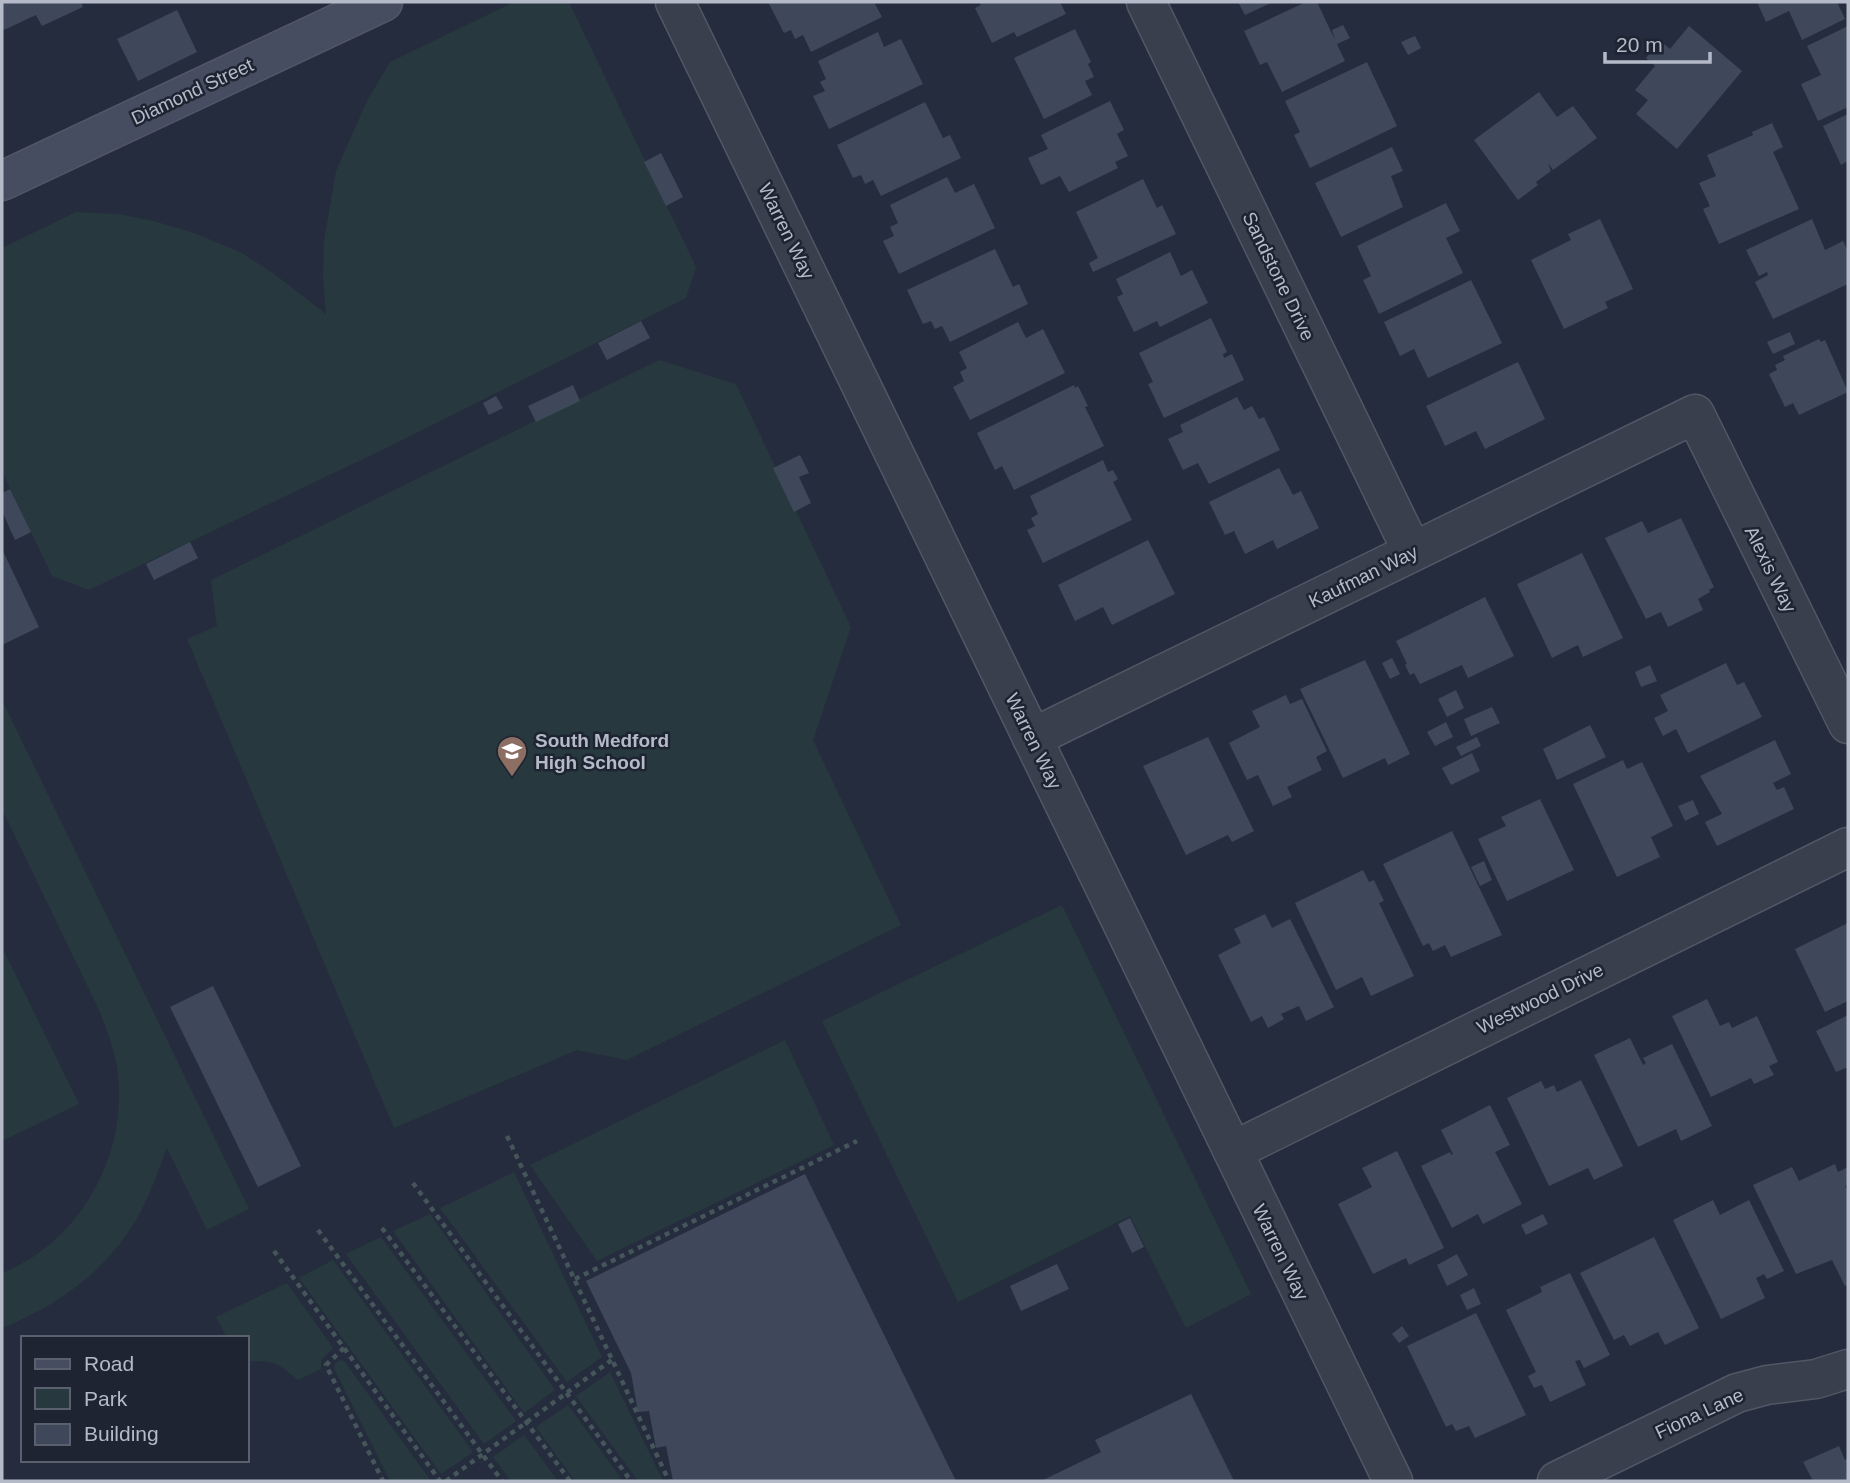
<svg xmlns="http://www.w3.org/2000/svg" width="1850" height="1483" font-family="Arial,sans-serif">
<style>
.green{fill:#27393e}
.building{fill:#3f475a}
.lines{fill:none;stroke-linecap:round;stroke-linejoin:round}
.street-casing{stroke:#515765;stroke-width:41}
.secondary-casing{stroke:#515765;stroke-width:41}
.path{stroke:#45565b;stroke-width:4.5;stroke-dasharray:5 5;stroke-linecap:butt}
.street{stroke:#393f4d;stroke-width:38}
.secondary{stroke:#474d60;stroke-width:38}
.labels{text-anchor:middle;stroke-width:5;stroke-linejoin:round;paint-order:stroke}
.street-label{font-size:19px;fill:#b5bac8;stroke:#1e2432}
.poi-label{font-size:19px;font-weight:bold;fill:#b5bac8;stroke:#1e2432;text-anchor:start}
</style>
<rect width="100%" height="100%" fill="#252c3d"/>
<g class="green">
<path d="M514 2H569L696 267 686 298 384 449 89 590 52 576 2 471V248L76 212 118 214 154 221 194 233 240 252 273 273 326 314 323 279 324 241 336 171 367 101 390 62Z"/>
<path d="M659 360 736 384 851 627 813 740 901 925 627 1060 577 1050 394 1128 187 639 217 626 211 580Z"/>
<path d="M2 700 249 1209 207 1230 167 1148C158 1170 151 1193 140 1213 109 1269 60 1305 2 1328V1273C71 1246 117 1174 119 1100 121 1069 111 1040 100 1012L2 809Z"/>
<path d="M1062 905 1251 1294 1186 1328 1130 1216 958 1302 822 1021Z"/>
<path d="M2 947 79 1104 2 1141Z"/>
<path d="M785 1040 834 1145 597 1261 530 1165Z"/>
<path d="M514 1172 602 1357 567 1382 440 1208Z"/>
<path d="M430 1214 555 1390 524 1413 393 1231Z"/>
<path d="M381 1237 516 1421 484 1444 346 1254Z"/>
<path d="M333 1260 473 1452 441 1474 299 1278Z"/>
<path d="M287 1283 333 1348 321 1360V1369L298 1380C279 1364 273 1359 247 1362V1338H227L216 1317Z"/>
<path d="M341 1360 345 1362 431 1481H390L334 1368 335 1363Z"/>
<path d="M610 1372 663 1481H638L576 1396Z"/>
<path d="M568 1405 623 1481H575L536 1427Z"/>
<path d="M524 1435 558 1481H511L493 1457Z"/>
</g>
<g class="building">
<path d="M2 2H81L83 7 42 26 36 15 4 30 2 26Z"/>
<path d="M768 2H874L882 17 811 52 803 35 795 39 791 30 784 33Z"/>
<path d="M979 2H1060L1066 14 1017 37 1014 32 992 43 975 8 981 5Z"/>
<path d="M1238 2H1273L1245 15Z"/>
<path d="M1306 2H1317L1335 40 1332 30 1343 25 1350 38 1337 44 1345 61 1282 92 1267 62 1260 65 1244 31Z"/>
<path d="M1757 2H1837L1845 19 1802 40 1789 11 1766 22Z"/>
<path d="M177 10 197 52 138 81 117 39Z"/>
<path d="M1689 26 1742 71 1677 149 1636 114 1648 100 1635 90 1655 66 1646 58 1660 41 1670 49Z"/>
<path d="M1848 26V107L1818 121 1801 84 1821 75 1807 46Z"/>
<path d="M1075 29 1091 62 1088 64 1094 77 1085 81 1092 95 1044 119 1014 58Z"/>
<path d="M878 32 884 47 901 39 923 84 829 129 813 96 825 91 820 82 826 79 818 61Z"/>
<path d="M1415 36 1421 48 1408 55 1401 42Z"/>
<path d="M1367 62 1397 126 1310 168 1294 135 1300 132 1285 101Z"/>
<path d="M1539 92 1557 117 1573 106 1597 138 1553 170 1548 163 1551 171 1536 182 1538 185 1518 200 1474 140Z"/>
<path d="M1110 101 1124 130 1117 134 1128 156 1115 162 1118 168 1069 192 1060 176 1041 185 1028 158 1048 149 1041 135Z"/>
<path d="M925 102 943 138 950 135 961 158 881 196 873 180 865 184 861 175 853 178 837 145Z"/>
<path d="M1848 114V161L1841 165 1823 126Z"/>
<path d="M1772 123 1783 147 1773 152 1799 209 1719 244 1703 209 1710 206 1699 183 1716 176 1707 155 1753 135 1752 132Z"/>
<path d="M1392 147 1403 171 1391 176 1403 207 1341 237 1315 183Z"/>
<path d="M661 153 683 197 666 206 644 162Z"/>
<path d="M947 177 955 193 974 184 995 228 899 274 883 241 894 236 890 227 898 223 890 205Z"/>
<path d="M1143 179 1157 208 1162 205 1176 234 1093 272 1089 263 1098 258 1076 212Z"/>
<path d="M1446 203 1460 231 1446 238 1463 273 1379 314 1363 280 1371 276 1357 246Z"/>
<path d="M1600 219 1633 289 1605 302 1608 308 1564 329 1531 260 1571 240 1568 234Z"/>
<path d="M1812 219 1825 250 1843 241 1848 251V284L1773 319 1755 282 1768 275 1767 272 1759 276 1746 250Z"/>
<path d="M995 249 1013 287 1019 284 1028 304 950 342 942 326 935 329 931 321 923 324 907 290Z"/>
<path d="M1170 252 1181 276 1192 270 1208 303 1160 327 1157 321 1134 332 1117 297 1123 294 1116 279Z"/>
<path d="M1471 280 1502 343 1428 378 1414 349 1400 356 1384 322Z"/>
<path d="M1211 318 1227 352 1223 354 1224 358 1232 354 1244 380 1164 418 1148 384 1153 382 1139 353Z"/>
<path d="M641 321 650 338 607 360 598 343Z"/>
<path d="M1018 322 1026 338 1043 329 1065 373 970 420 953 387 964 381 960 372 967 368 959 352Z"/>
<path d="M1790 332 1795 344 1773 354 1767 342Z"/>
<path d="M1819 339 1821 342 1825 340 1848 392 1799 415 1793 403 1785 407 1769 374 1777 370 1775 365 1785 360 1783 356Z"/>
<path d="M1518 362 1545 419 1485 449 1476 431 1445 446 1426 406Z"/>
<path d="M573 385 580 401 536 422 528 406Z"/>
<path d="M1074 385 1075 388 1078 386 1088 406 1085 407 1104 446 1014 490 1002 466 995 470 977 433Z"/>
<path d="M496 396 503 408 489 415 483 403Z"/>
<path d="M1237 397 1244 410 1252 406 1259 419 1264 417 1280 450 1209 484 1198 463 1183 470 1168 439 1183 432 1180 425Z"/>
<path d="M800 455 809 473 799 477 811 503 794 512 773 468Z"/>
<path d="M1103 460 1108 472 1113 470 1118 479 1113 482 1132 520 1043 563 1027 530 1035 526 1031 518 1038 514 1030 496Z"/>
<path d="M1279 468 1293 495 1301 491 1319 528 1277 549 1273 540 1245 554 1234 531 1225 535 1209 502Z"/>
<path d="M10 489 31 532 15 540 2 511V493Z"/>
<path d="M1681 518 1714 587 1709 590 1710 592 1698 599 1703 610 1668 627 1661 612 1646 619 1605 538 1642 521 1648 533Z"/>
<path d="M1148 540 1175 594 1112 625 1103 607 1075 621 1058 585Z"/>
<path d="M190 542 198 558 154 580 146 564Z"/>
<path d="M2 549 39 627 2 645Z"/>
<path d="M1582 553 1623 638 1583 657 1578 645 1552 658 1517 584Z"/>
<path d="M1485 597 1514 656 1468 678 1462 665 1420 684 1414 673 1410 675 1405 665 1407 664 1396 641Z"/>
<path d="M1392 658 1400 674 1390 679 1382 663Z"/>
<path d="M1365 660 1410 754 1388 765 1385 758 1343 778 1300 689Z"/>
<path d="M1726 663 1737 685 1744 682 1762 717 1688 753 1676 729 1663 736 1654 718 1668 711 1660 695Z"/>
<path d="M1650 665 1657 681 1641 687 1635 672Z"/>
<path d="M1456 690 1464 708 1447 717 1438 699Z"/>
<path d="M1286 695 1290 704 1302 699 1327 751 1316 757 1322 770 1287 787 1292 797 1273 806 1258 775 1247 780 1229 743 1260 727 1252 711Z"/>
<path d="M1492 707 1500 723 1471 736 1464 719Z"/>
<path d="M1446 722 1453 737 1435 746 1427 732Z"/>
<path d="M1590 725 1606 757 1557 780 1543 749Z"/>
<path d="M1208 737 1254 831 1232 842 1228 835 1186 855 1143 766Z"/>
<path d="M1477 737 1481 746 1461 756 1456 747Z"/>
<path d="M1775 740 1791 774 1773 783 1777 790 1784 787 1794 809 1717 846 1705 822 1722 814 1700 776Z"/>
<path d="M1472 753 1480 771 1451 785 1442 768Z"/>
<path d="M1623 760 1627 769 1642 762 1673 826 1651 837 1660 857 1617 877 1573 784Z"/>
<path d="M1540 799 1574 870 1507 901 1478 839 1506 826 1501 817Z"/>
<path d="M1693 800 1699 814 1685 821 1678 806Z"/>
<path d="M1452 831 1502 935 1451 957 1445 945 1433 951 1429 943 1423 946 1383 864Z"/>
<path d="M1484 861 1492 880 1480 886 1471 867Z"/>
<path d="M1363 870 1369 882 1374 880 1384 901 1379 903 1414 976 1371 996 1362 977 1336 990 1295 903Z"/>
<path d="M1265 914 1272 928 1290 919 1334 1007 1306 1021 1299 1006 1281 1014 1284 1019 1268 1028 1262 1016 1251 1022 1218 955 1241 943 1234 929Z"/>
<path d="M1848 923V1001L1825 1012 1795 949Z"/>
<path d="M213 986 301 1166 258 1187 170 1007Z"/>
<path d="M1707 999 1720 1026 1729 1022 1732 1028 1757 1016 1778 1062 1769 1066 1774 1075 1754 1084 1751 1078 1711 1097 1672 1016Z"/>
<path d="M1848 1015V1067L1836 1072 1816 1031Z"/>
<path d="M1630 1038 1643 1065 1646 1063 1643 1058 1672 1044 1712 1126 1681 1141 1676 1129 1638 1147 1594 1055Z"/>
<path d="M1581 1080 1623 1166 1594 1180 1588 1168 1549 1186 1507 1098 1541 1081 1545 1089 1554 1085 1557 1092Z"/>
<path d="M1490 1105 1510 1145 1495 1152 1522 1204 1483 1224 1478 1214 1452 1228 1421 1166 1450 1152 1451 1155 1453 1154 1441 1130Z"/>
<path d="M1397 1151 1444 1248 1409 1265 1406 1258 1373 1274 1338 1204 1372 1187 1362 1168Z"/>
<path d="M1835 1164 1838 1172 1848 1167V1184L1845 1186 1848 1191V1285L1845 1286 1832 1260 1796 1274 1753 1185 1792 1167 1799 1181Z"/>
<path d="M805 1174 956 1481H673L666 1446 656 1448 649 1411 638 1412 631 1373 586 1281Z"/>
<path d="M1713 1200 1720 1215 1749 1200 1784 1271 1767 1279 1764 1274 1756 1278 1765 1298 1721 1319 1673 1220Z"/>
<path d="M1543 1214 1548 1224 1526 1235 1521 1225Z"/>
<path d="M1130 1218 1144 1247 1132 1253 1118 1224Z"/>
<path d="M1654 1237 1699 1328 1665 1345 1658 1332 1630 1346 1624 1335 1614 1340 1580 1273Z"/>
<path d="M1457 1254 1468 1275 1447 1286 1437 1265Z"/>
<path d="M1057 1264 1069 1289 1021 1311 1010 1286Z"/>
<path d="M1570 1273 1610 1355 1584 1368 1580 1360 1575 1361 1586 1385 1550 1402 1542 1385 1534 1388 1528 1376 1536 1372 1506 1310 1542 1292 1540 1287Z"/>
<path d="M1474 1288 1481 1304 1467 1310 1460 1295Z"/>
<path d="M1476 1313 1526 1415 1475 1438 1469 1426 1456 1431 1452 1424 1446 1427 1407 1346Z"/>
<path d="M1402 1326 1409 1336 1399 1343 1392 1334Z"/>
<path d="M1191 1394 1234 1481H1041L1101 1452 1095 1440Z"/>
<path d="M1839 1446 1845 1460 1848 1458V1481H1813L1803 1462Z"/>
</g>
<g class="lines">
<g class="street-casing">
<g id="street">
<path d="M675 2 1393 1481"/>
<path d="M1146 2 1412 551"/>
<path d="M1032 738 1695 414 1848 724"/>
<path d="M1233 1151 1848 847"/>
<path d="M1557 1481 1737 1393 1767 1385 1816 1379 1848 1369"/>
</g>
</g>
<g class="secondary-casing">
<path id="secondary" d="M2 181 383 2"/>
</g>
<g class="path">
<path d="M507 1136 669 1481"/>
<path d="M413 1183 631 1481"/>
<path d="M382 1228 570 1481"/>
<path d="M318 1230 502 1481"/>
<path d="M274 1251 440 1481"/>
<path d="M575 1279 857 1141"/>
<path d="M344 1348 326 1365 383 1481"/>
<path d="M446 1481 613 1359"/>
</g>
<use href="#street" class="street"/>
<use href="#secondary" class="secondary"/>
</g>
<defs>
<g id="school-pin" transform="scale(1.575)"><path d="M0 17L-7.5 6A9.5 9.5 0 1 1 7.5 6Z" fill="#8d6e63" stroke="#1e2432"/><path d="M0-5L7-2L0 1L-7-2ZM-4 1L0 2.5L4 1V4Q0 6-4 4Z" fill="#fff"/></g>
</defs>
<g fill-rule="evenodd">
<use href="#school-pin" x="512" y="751"/>
</g>
<g class="labels">
<g class="street-label">
<text transform="translate(192 91) rotate(-25)" y="7">Diamond Street</text>
<text transform="translate(787 231) rotate(64)" y="7">Warren Way</text>
<text transform="translate(1279 276) rotate(64)" y="7">Sandstone Drive</text>
<text transform="translate(1771 569) rotate(64)" y="7">Alexis Way</text>
<text transform="translate(1363 576) rotate(-26)" y="7">Kaufman Way</text>
<text transform="translate(1034 741) rotate(64)" y="7">Warren Way</text>
<text transform="translate(1540 998) rotate(-26)" y="7">Westwood Drive</text>
<text transform="translate(1281 1252) rotate(64)" y="7">Warren Way</text>
<text transform="translate(1699 1413) rotate(-25)" y="7">Fiona Lane</text>
</g>
<g class="poi-label">
<text x="535" y="747">South Medford<tspan x="535" dy="22">High School</tspan></text>
</g>
</g>
<rect width="1850" height="1483" fill="none" stroke="#b5bac8" stroke-width="7"/>
<rect x="21" y="1336" width="228" height="126" fill="#1e2432" stroke="#5a606e" stroke-width="2"/>
<rect x="35" y="1359" width="35" height="10" fill="#474d60" stroke="#5a606e" stroke-width="2"/>
<text x="84" y="1371" font-size="21" fill="#b5bac8">Road</text>
<rect x="35" y="1388" width="35" height="21" fill="#27393e" stroke="#5a606e" stroke-width="2"/>
<text x="84" y="1406" font-size="21" fill="#b5bac8">Park</text>
<rect x="35" y="1424" width="35" height="21" fill="#3f475a" stroke="#5a606e" stroke-width="2"/>
<text x="84" y="1441" font-size="21" fill="#b5bac8">Building</text>
<path d="M1605 52v10h105v-10" fill="none" stroke="#b5bac8" stroke-width="3.5"/>
<text x="1616" y="52" font-size="21" fill="#b5bac8" stroke="#1e2432" stroke-width="5" paint-order="stroke">20 m</text>
</svg>
